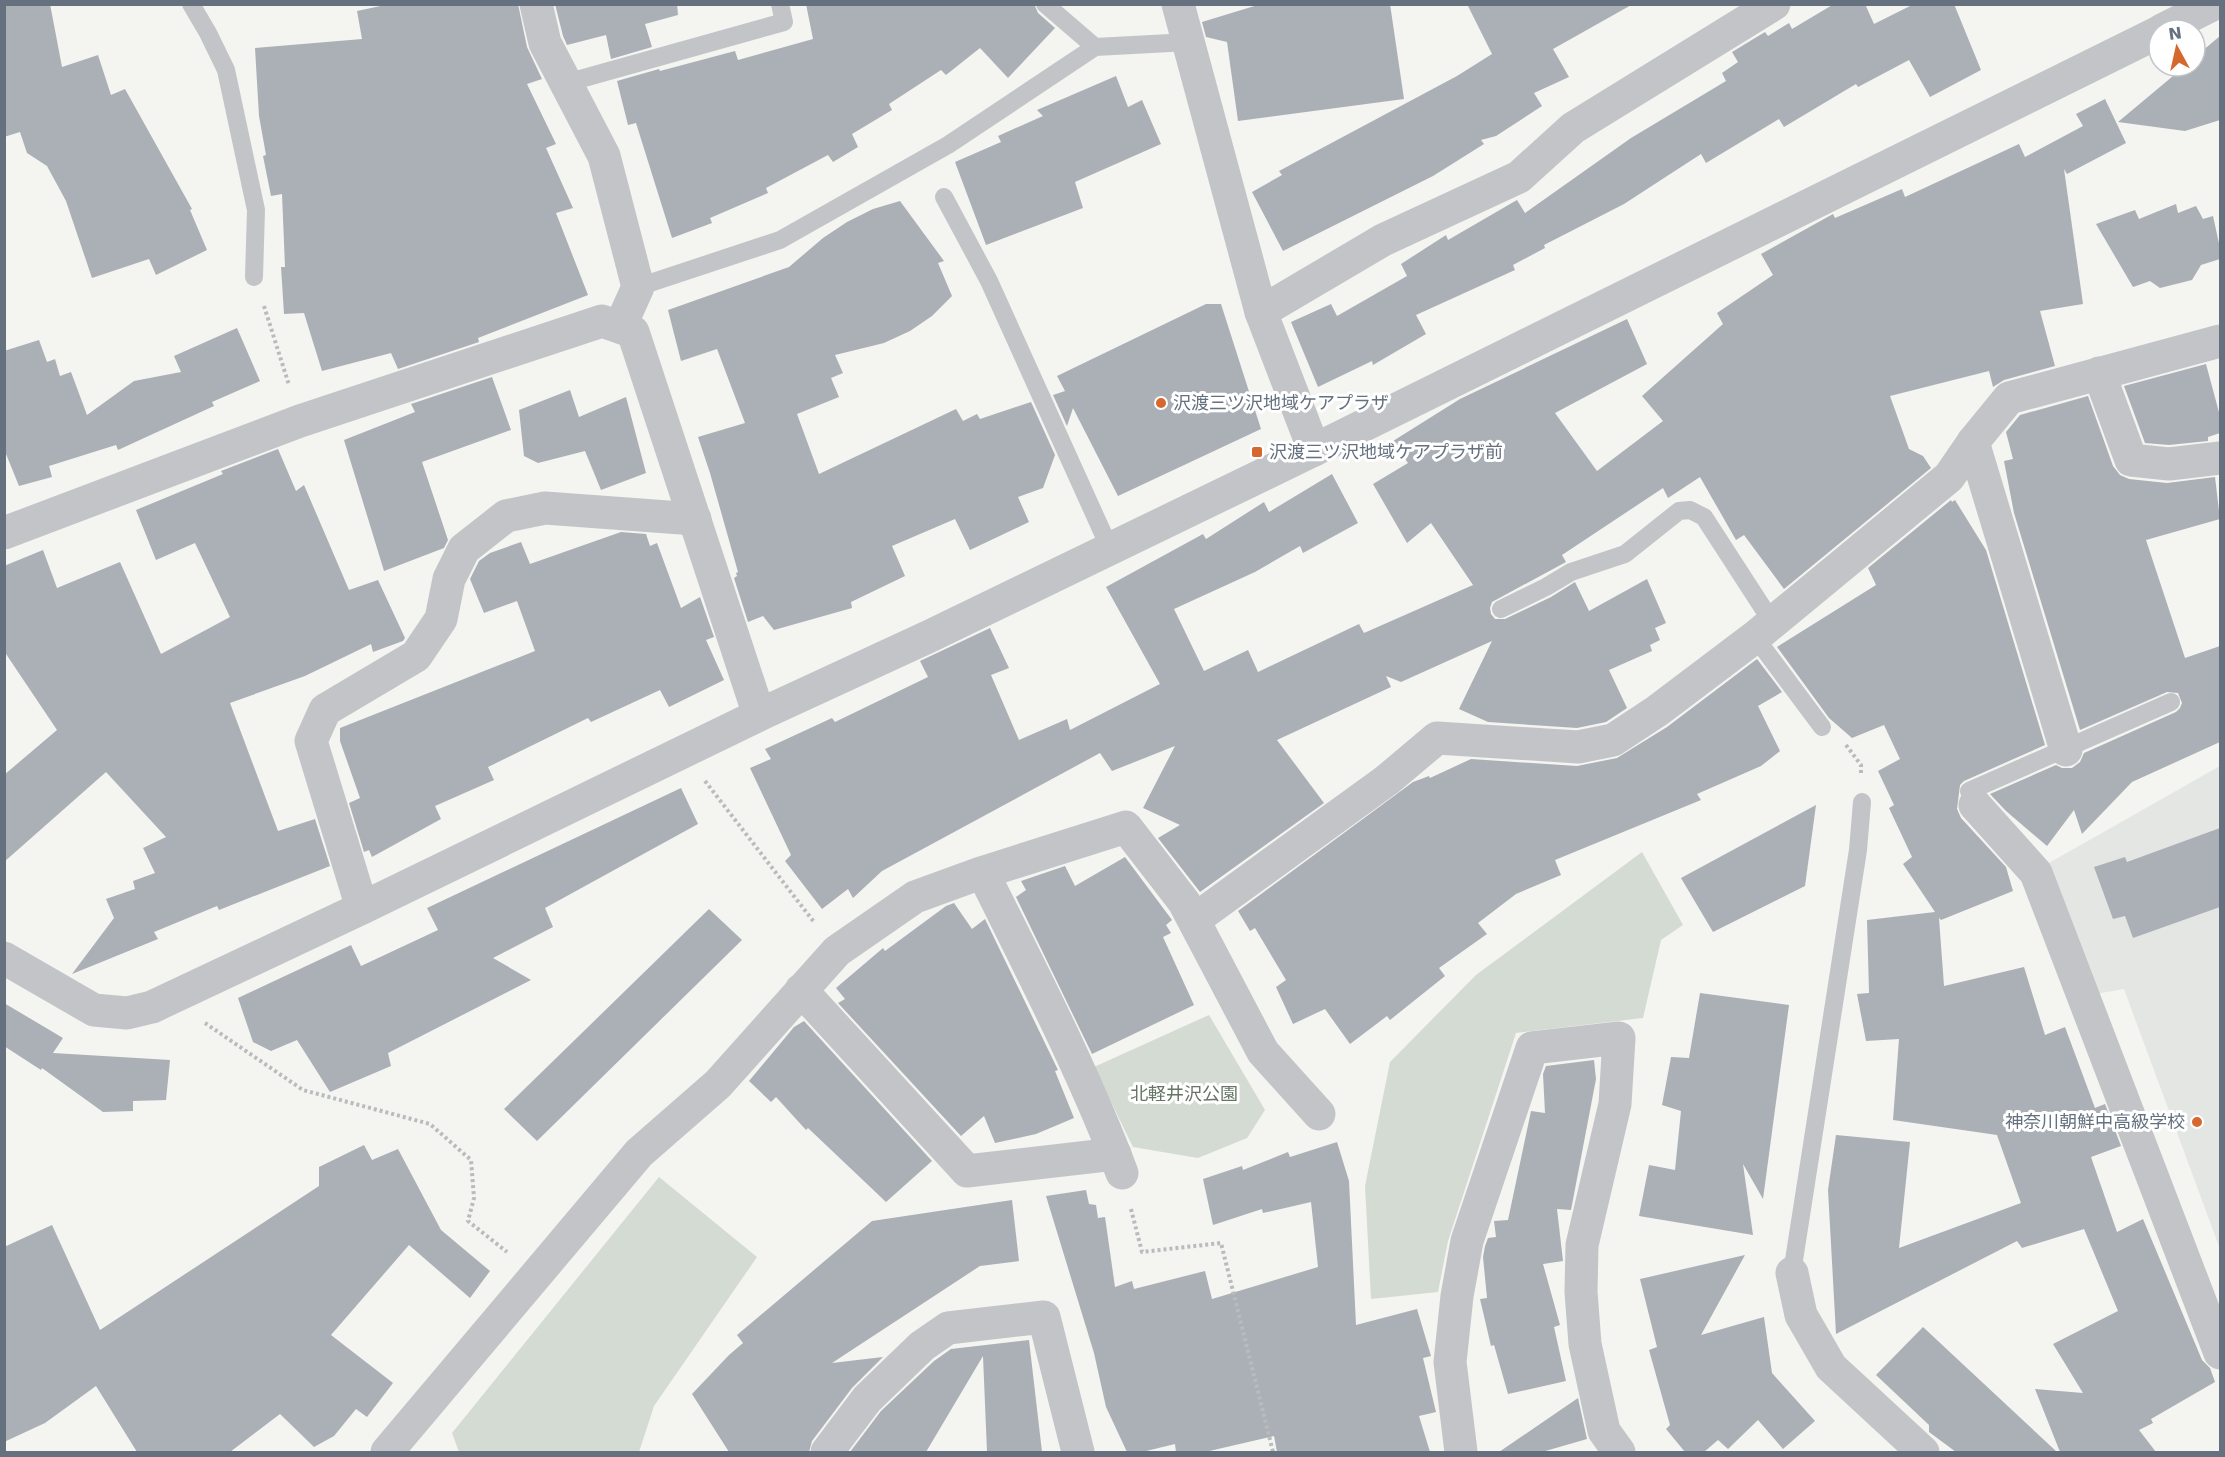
<svg xmlns="http://www.w3.org/2000/svg" width="2225" height="1457" font-family="'DejaVu Sans','Noto Sans JP',sans-serif">
<style>
.built{fill:#e4e6e4}
.green{fill:#d4dbd2}
.building{fill:#abb0b6}
.lines{fill:none;stroke-linecap:round;stroke-linejoin:round}
.path{stroke:#b9bbbd;stroke-width:4;stroke-dasharray:3 3;stroke-linecap:butt}
.service{stroke:#c2c4c8;stroke-width:18}
.minor{stroke:#c2c4c8;stroke-width:33}
.tertiary{stroke:#c2c4c8;stroke-width:33}
.poi-dot{fill:#d6672e;stroke:#fff;stroke-width:2}
.labels{text-anchor:middle;stroke-width:6;stroke-linejoin:round;paint-order:stroke}
.poi-label{font-size:18px;fill:#65717f;stroke:#fff;text-anchor:start}
.park-label{font-size:18px;fill:#657763;stroke:#fff}
</style>
<rect width="100%" height="100%" fill="#f4f4f0"/>
<path class="built" d="M2220 766V1249L2124 989 2095 994 2049 863Z"/>
<g class="green">
<path d="M1642 852 1683 925 1661 940 1643 1018 1516 1033 1448 1241 1438 1292 1371 1299 1365 1186 1390 1062 1476 975Z"/>
<path d="M1209 1015 1265 1110 1247 1138 1198 1158 1133 1147 1094 1067Z"/>
<path d="M659 1177 757 1257 654 1406 639 1452H459L452 1433Z"/>
</g>
<g class="building">
<path d="M4 4H50L62 67 98 55 111 95 125 89 192 209 190 210 207 250 156 275 149 259 92 278 66 201 47 166 27 153 20 132 4 137Z"/>
<path d="M390 4H518L527 47 542 79 527 84 556 144 546 148 573 208 556 213 588 295 478 338 479 342 398 369 391 353 322 371 304 313 284 314 281 267H285L282 194 271 196 263 156 266 155 259 116 255 48 362 39 357 11Z"/>
<path d="M555 4H677L678 15 645 24 652 47 611 59 606 35 567 45 563 36Z"/>
<path d="M806 4H1034L1038 13 1055 28 1008 78 980 48 946 75 941 70 889 104 892 110 852 134 858 147 833 162 828 155 766 188 768 193 710 218 712 223 672 238 636 123 628 125 617 81 659 69 660 71 735 51 738 60 813 39Z"/>
<path d="M1261 4H1390L1404 99 1238 121 1227 42 1206 37 1202 22Z"/>
<path d="M1467 4H1633L1553 49 1569 77 1534 93 1542 106 1496 136 1481 140 1484 144 1433 176 1283 251 1252 192 1282 175 1279 171 1457 76 1492 54Z"/>
<path d="M1834 4H1865L1874 24 1914 4H1954L1981 70 1930 97 1909 60 1858 87 1856 84 1784 127 1779 119 1706 163 1701 154 1624 204 1544 245 1545 248 1513 265 1515 270 1416 315 1426 334 1373 365 1372 361 1318 387 1291 322 1331 304 1337 316 1407 276 1401 264 1446 235 1448 240 1517 200 1525 213 1631 138 1726 81 1722 73 1738 62 1732 52 1765 32 1768 36 1789 23 1792 29Z"/>
<path d="M2220 36V120L2185 131 2118 122 2185 66H2195V57Z"/>
<path d="M1116 76 1128 107 1142 100 1161 144 1075 182 1083 208 986 245 955 162 1001 142 998 136 1043 116 1037 110Z"/>
<path d="M2105 99 2126 143 2067 174 2064 169 2083 304 2040 311 2055 366 2004 380 1993 387 1989 371 1890 396 1909 449 1923 456 1931 468 1784 589 1744 535 1736 540 1700 477 1668 498 1663 488 1562 555 1566 562 1492 602 1490 608 1491 614 1495 619H1505L1551 597 1575 582 1589 611 1647 579 1666 623 1655 628 1660 640 1650 645 1652 651 1609 670 1627 708 1606 722 1577 728 1488 722 1459 709 1492 641 1401 682 1386 676 1391 687 1277 740 1324 803 1200 892 1158 838 1180 825 1143 808 1175 746 1112 771 1100 753 882 871 853 898 848 889 822 909 785 861 791 855 750 768 771 759 765 749 832 718 835 722 928 677 920 661 990 628 1009 668 991 675 1019 740 1067 719 1070 730 1160 684 1106 587 1203 534 1206 539 1264 502 1269 512 1332 474 1358 523 1303 553 1300 546 1255 572 1174 609 1204 671 1248 650 1258 672 1359 624 1364 633 1473 585 1431 523 1407 543 1373 484 1408 463 1393 441 1460 399 1627 319 1647 364 1555 413 1597 471 1663 421 1642 396 1723 324 1717 313 1773 275 1761 254 1833 214 1835 218 1902 189 1905 197 2019 144 2025 157 2083 126 2076 114Z"/>
<path d="M900 201 944 261 938 263 952 296 932 316 910 331 884 343 835 355 843 373 831 378 839 397 797 414 819 474 956 409 963 421 977 414 980 419 1031 402 1055 455 1043 488 1018 497 1029 522 970 550 955 519 892 546 905 576 851 602 852 608 774 630 763 616 748 622 734 578 737 576 736 573 738 572 710 473 698 437 745 423 717 349 681 361 668 310 789 267 823 238 847 222 873 209Z"/>
<path d="M2176 204 2178 213 2196 206 2203 219 2213 216 2220 248V259L2201 265 2192 280 2160 288 2150 281 2133 287 2096 224 2135 210 2139 219Z"/>
<path d="M1206 304H1221L1261 429 1118 496 1073 408 1067 426 1053 395 1065 391 1057 376Z"/>
<path d="M237 328 260 381 212 402 214 406 118 450 116 445 49 466 52 477 19 486 4 449V351L39 340 47 362 55 359 60 376 71 372 87 415 134 381 181 372 174 356Z"/>
<path d="M2206 364 2220 416V433L2208 437V441L2169 445 2145 443 2124 386Z"/>
<path d="M492 377 511 430 422 462 448 540 444 548 384 571 344 440 415 412 411 404Z"/>
<path d="M570 390 579 417 626 397 646 473 601 490 585 451 538 463 524 456 519 410Z"/>
<path d="M2088 396 2113 466 2120 475 2129 479 2167 483 2215 477 2220 519 2146 540 2185 658 2220 646V742L2132 782 2082 834 2074 810 2047 846 2006 811 1990 794 2056 765 2062 768H2072L2080 762 2084 753 2176 712 2180 708 2182 703 2178 693 2167 692 2080 730 2014 513 2004 461 2013 459 2006 432 2020 415Z"/>
<path d="M278 449 296 491 304 485 349 590 378 580 405 638 403 641 373 652 371 644 305 676 230 703 278 831 315 819 330 866 219 910 217 906 154 932 158 939 72 974 114 918 106 899 135 889 133 881 155 873 143 848 166 837 106 772 4 862V775L57 730 4 651V566L43 550 57 588 120 562 161 654 230 617 195 543 156 560 136 510 223 474 221 471Z"/>
<path d="M1951 500 1952 502 1955 500 1986 550 2045 745 1964 781 1960 785 1957 809 1961 818 2006 867 2013 891 1941 920 1939 918 1944 986 2024 967 2045 1035 2065 1027 2095 1108 2105 1104 2121 1146 2091 1157 2117 1232 2143 1219 2202 1360 2210 1368 2215 1382 2151 1419 2153 1423 2139 1430 2156 1452H2060L2035 1389 2083 1393 2053 1344 2118 1311 2084 1229 2022 1248 2017 1241 1836 1334 1828 1190 1836 1135 1910 1142 1899 1248 2021 1203 1997 1135 1893 1120 1899 1039 1866 1041 1857 994 1869 993 1867 920 1935 912 1903 864 1912 857 1889 808 1894 805 1878 771 1900 759 1884 725 1852 738 1829 718 1777 647 1876 585 1868 568Z"/>
<path d="M621 532 646 534 650 546 657 543 681 608 700 597 714 637 706 640 724 680 669 707 660 690 591 722 588 718 488 767 494 780 435 806 441 819 372 857 369 850 364 852 349 803 360 798 340 741V728L535 651 517 601 484 613 470 579 479 561 490 553 521 542 530 564Z"/>
<path d="M1757 659 1782 692 1758 706 1780 751 1761 766 1697 794 1701 800 1555 860 1561 875 1516 894 1478 923 1487 934 1439 968 1445 976 1390 1020 1387 1016 1350 1044 1325 1009 1293 1024 1276 987 1286 980 1255 928 1250 931 1238 911 1413 782 1429 776 1430 778 1471 759 1577 766 1617 758 1667 727Z"/>
<path d="M681 788 698 824 545 908 553 927 493 958 531 980 388 1053 391 1066 330 1092 297 1040 271 1051 253 1042 238 998 351 945 361 966 438 930 427 908Z"/>
<path d="M1816 805 1805 886 1713 932 1681 878Z"/>
<path d="M2220 828V907L2133 938 2125 916 2113 919 2094 867 2125 857 2127 862Z"/>
<path d="M1125 857 1172 920 1166 925 1171 933 1163 937 1194 1005 1092 1054 1016 897 1026 890 1021 881 1065 866 1075 886Z"/>
<path d="M954 903 972 929 985 919 1058 1070 1055 1071 1074 1118 1036 1134 995 1143 984 1116 961 1136 838 1003 845 999 836 988 883 948 885 951 946 906Z"/>
<path d="M709 909 742 940 537 1141 504 1109Z"/>
<path d="M1700 993 1789 1005 1763 1199 1743 1164 1753 1235 1639 1216 1649 1165 1675 1170 1681 1111 1662 1105 1671 1057 1689 1058Z"/>
<path d="M4 1003 63 1038 53 1053 170 1060 166 1100 133 1101V1111L103 1112 42 1068 41 1070 4 1046Z"/>
<path d="M804 1021 932 1161 886 1202 808 1128 806 1130 776 1097 771 1102 749 1081 794 1027Z"/>
<path d="M1594 1060 1596 1079 1571 1210 1557 1209 1563 1261 1543 1264 1560 1325 1554 1327 1566 1381 1508 1394 1494 1345 1491 1346 1480 1299 1487 1298 1483 1257 1485 1246 1488 1238 1496 1237 1494 1221 1508 1220 1531 1111 1545 1113 1543 1074 1546 1066Z"/>
<path d="M1337 1142 1349 1181 1356 1325 1417 1309 1431 1356 1423 1358 1436 1412 1419 1416 1430 1452H1277L1274 1436 1205 1452H1176L1175 1444 1142 1452H1127L1106 1407 1094 1353 1046 1196 1086 1190 1089 1204 1096 1205 1098 1218 1105 1217 1115 1287 1132 1281 1134 1289 1205 1271 1212 1299 1318 1267 1311 1202 1263 1213 1262 1209 1213 1225 1203 1179 1242 1166 1243 1170 1288 1152 1290 1157Z"/>
<path d="M364 1145 372 1160 398 1149 441 1230 490 1271 470 1298 409 1245 331 1335 393 1383 367 1417 356 1409 334 1436 314 1447 280 1414 230 1452H137L96 1386 45 1423 4 1442V1247L52 1225 100 1330 319 1186V1167Z"/>
<path d="M1012 1200 1019 1261 980 1266 832 1363 883 1357 852 1388 812 1441 809 1452H729L692 1394 729 1355 743 1343 737 1335 872 1221Z"/>
<path d="M1745 1255 1701 1335 1764 1317 1772 1373 1815 1421 1783 1449 1758 1420 1728 1449 1718 1440 1704 1452H1685L1666 1429 1670 1425 1649 1350 1657 1347 1640 1279Z"/>
<path d="M1923 1327 1983 1383 2057 1452H1956L1929 1432V1425L1876 1375Z"/>
<path d="M1029 1340 1042 1452H987L983 1356 926 1452H850L881 1411 934 1361 951 1349Z"/>
<path d="M1578 1398 1587 1439 1542 1452H1499Z"/>
</g>
<g class="lines">
<g class="path">
<path d="M264 306 289 385"/>
<path d="M1846 745 1861 765V774"/>
<path d="M705 781 814 922"/>
<path d="M205 1023 303 1090 430 1124 471 1160 474 1198 468 1221 507 1252"/>
<path d="M1131 1209 1142 1252 1221 1243 1273 1452"/>
</g>
<g class="service">
<path d="M191 4 208 33 226 70 256 210 254 277"/>
<path d="M1045 4 1095 47"/>
<path d="M566 83 784 22 780 4"/>
<path d="M944 197 989 281 1110 549"/>
<path d="M638 287 780 240 948 145 1095 47 1189 42"/>
<path d="M1501 609 1546 587 1571 572 1625 554 1679 511 1690 510 1704 517 1772 622"/>
<path d="M1755 637 1822 727"/>
<path d="M1975 805 1969 791 2171 702"/>
<path d="M1792 1273 1858 850 1862 802"/>
</g>
<g class="minor">
<path d="M536 4 545 43 604 156 638 287 620 327"/>
<path d="M1178 4 1261 312 1314 450"/>
<path d="M1261 312 1383 240 1519 177 1573 128 1774 4"/>
<path d="M2099 373 2131 460 2169 464 2220 458"/>
<path d="M1973 442 2066 750"/>
<path d="M4 533 300 421 602 321 633 332 759 715"/>
<path d="M1975 805 2036 873 2220 1353"/>
<path d="M983 873C1032 972 1083 1070 1122 1173"/>
<path d="M362 908 311 741 325 710 416 656 441 619 449 579 464 549 506 516 545 508 695 519"/>
<path d="M1194 920 1387 780 1437 738 1578 747 1613 740 1657 711 1755 637 1949 477 1973 442 2009 398 2220 341"/>
<path d="M801 990 967 1171 1115 1154"/>
<path d="M1792 1273 1801 1315 1831 1367 1923 1452"/>
<path d="M387 1452 639 1153 718 1084 837 951 915 897 978 874 1126 827 1184 902 1263 1052 1319 1114"/>
<path d="M827 1452 867 1399 922 1346 948 1328 1044 1317 1078 1452"/>
<path d="M1461 1452 1450 1362 1457 1296 1467 1241 1532 1048 1619 1038 1615 1104 1582 1245 1581 1292 1585 1344 1604 1431 1619 1452"/>
</g>
<g class="tertiary">
<path d="M2162 30 2214 4"/>
<path d="M4 958 94 1010 127 1013 152 1007 362 908 759 715 930 636 1314 450 2159 32"/>
</g>
</g>
<g class="poi-dot">
<circle cx="1161" cy="403" r="6"/>
<rect x="1251" y="446" width="12" height="12" rx="3"/>
<circle cx="2197" cy="1122" r="6"/>
</g>
<g class="labels">
<g class="poi-label">
<text x="1173" y="409">沢渡三ツ沢地域ケアプラザ</text>
<text x="1269" y="458">沢渡三ツ沢地域ケアプラザ前</text>
<text x="2185" y="1128" text-anchor="end">神奈川朝鮮中高級学校</text>
</g>
<g class="park-label">
<text x="1184" y="1100">北軽井沢公園</text>
</g>
</g>
<rect width="2225" height="1457" fill="none" stroke="#65717f" stroke-width="12"/>
<g transform="translate(2177 48) rotate(352)"><circle r="28" fill="#ffffff" stroke="#c1c6cc" stroke-width="1.5"/>
<path d="M0-4.5L10 22L0 15L-10 22Z" fill="#d6672e"/>
<text y="-9" font-size="16" font-weight="bold" text-anchor="middle" fill="#65717f">N</text>
</g>
</svg>
